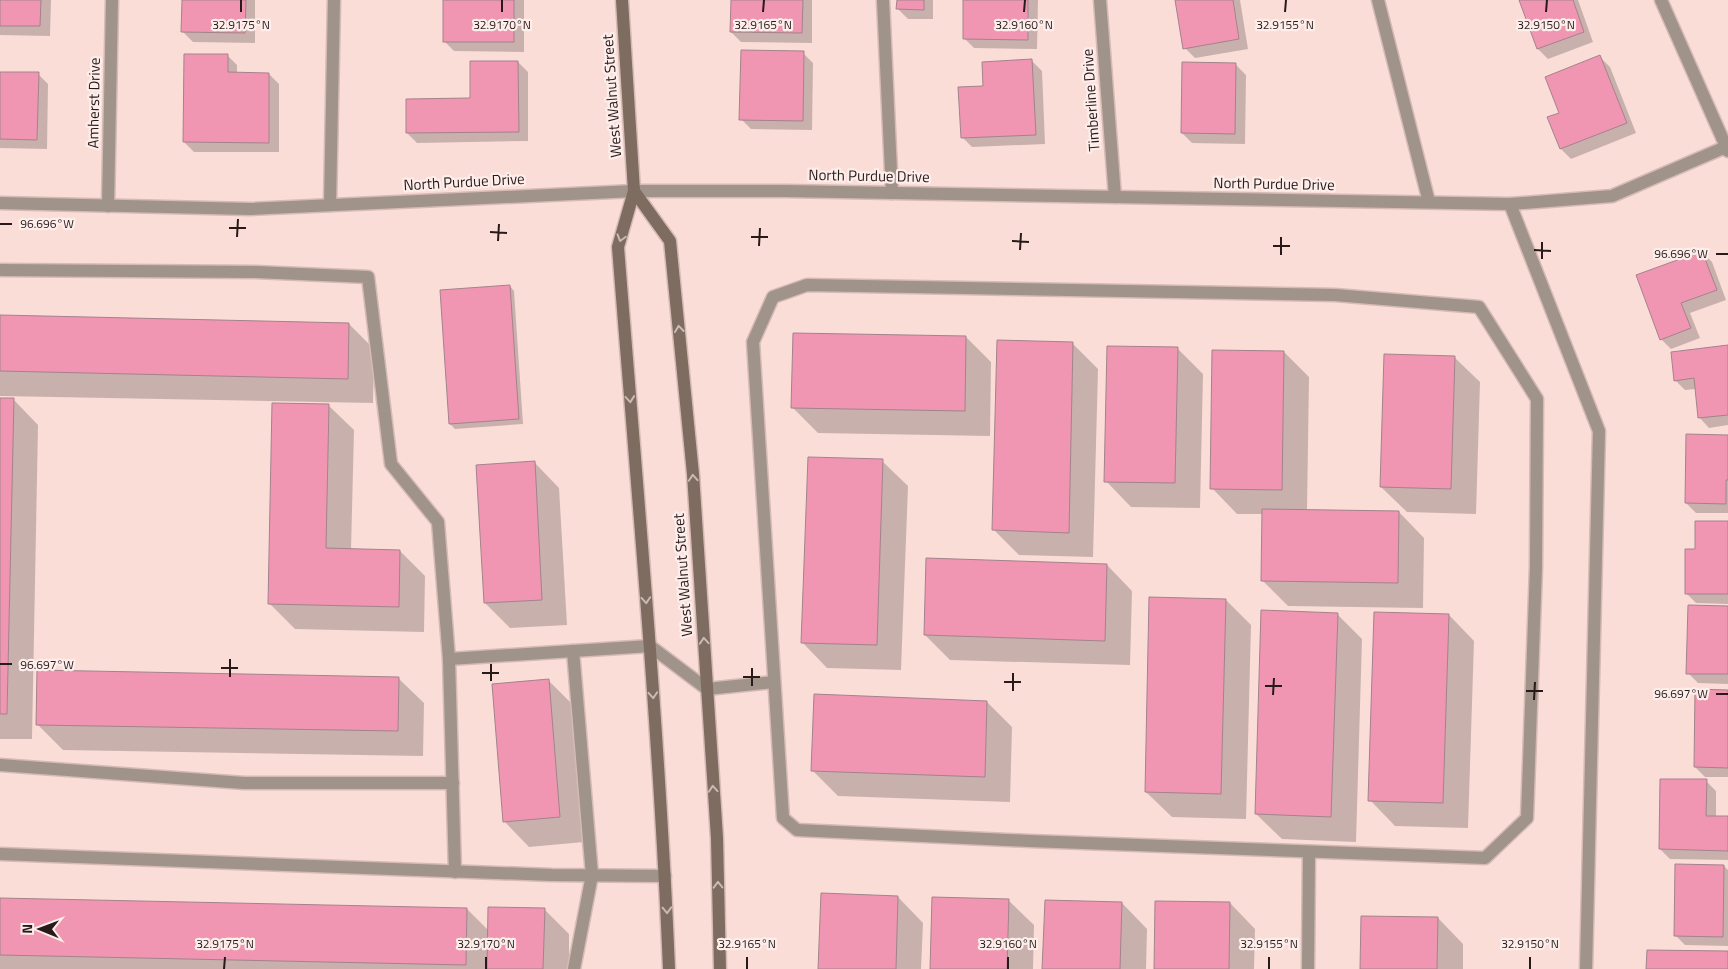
<svg xmlns="http://www.w3.org/2000/svg" width="1728" height="969" font-family="'Titillium Web',sans-serif">
<style>
.shadow{fill:#0003}
.building{fill:#f096b3;stroke:#a4828c}
.lines{fill:none;stroke-linecap:round;stroke-linejoin:round}
.service-casing{stroke:#d5bab5;stroke-width:15}
.minor-casing{stroke:#d5bab5;stroke-width:15}
.tertiary-casing{stroke:#d5bab5;stroke-width:15}
.secondary-casing{stroke:#d5bab5;stroke-width:15}
.service{stroke:#9f938a;stroke-width:12}
.minor{stroke:#9f938a;stroke-width:12}
.tertiary{stroke:#9f938a;stroke-width:12}
.secondary{stroke:#7d6c5f;stroke-width:12}
.oneway{stroke:#cabab3}
.ticks{fill:none;stroke:#271a18;stroke-width:2}
.labels{text-anchor:middle;stroke-width:4.5;stroke-linejoin:round;paint-order:stroke}
.street-label{font-size:15px;fill:#271a18;stroke:#fdeeeb}
.ticks-label{font-size:12px;text-anchor:middle;fill:#271a18;stroke:#fdeeeb;stroke-width:4.5;stroke-linejoin:round;paint-order:stroke}
</style>
<rect width="100%" height="100%" fill="#fbddd7"/>
<g class="shadow">
<path d="M0 0H51L50 36 0 35Z"/>
<path d="M183 0H255V43L193 42 183 32Z"/>
<path d="M444 0H524V52L454 51 444 41Z"/>
<path d="M732 0H812V43L741 42 731 32Z"/>
<path d="M898 0H933V19H908L898 9Z"/>
<path d="M965 0H1038L1037 49 974 48 964 38Z"/>
<path d="M1177 0H1240L1248 49 1195 58 1185 48Z"/>
<path d="M1520 0H1578L1593 42 1548 59 1538 49Z"/>
<path d="M803 53 813 63 812 130 751 129 741 119Z"/>
<path d="M227 55 237 65V74H269L279 84V152H194L184 142Z"/>
<path d="M1600 57 1610 67 1636 133 1571 159 1561 149 1549 118 1561 113Z"/>
<path d="M1032 61 1042 71 1045 144 972 147 962 137 984 87Z"/>
<path d="M518 62 528 72V141L417 143 407 133 472 99Z"/>
<path d="M1236 65 1246 75 1245 144 1192 143 1182 133Z"/>
<path d="M0 73 38 74 48 84 47 149 0 148Z"/>
<path d="M1702 252 1712 262 1726 300 1690 313 1700 338 1671 349 1661 339Z"/>
<path d="M510 286 514 291 523 424 455 429 450 424Z"/>
<path d="M0 317 349 324 374 349 373 403 0 396Z"/>
<path d="M966 337 991 362 990 436 818 433 793 408Z"/>
<path d="M1073 344 1098 369 1093 557 1019 555 994 530Z"/>
<path d="M1728 347V425L1709 428 1699 417 1696 389 1685 390 1675 380Z"/>
<path d="M1178 349 1203 374 1200 508 1131 507 1106 481Z"/>
<path d="M1284 352 1309 377 1307 511 1399 512 1424 538 1423 608 1288 606 1262 580 1263 514H1237L1212 488Z"/>
<path d="M1454 357 1480 382 1476 514 1407 512 1381 487Z"/>
<path d="M0 399H13L38 425 32 739H0Z"/>
<path d="M328 405 354 430 351 550 400 551 425 576 424 632 295 629 270 604Z"/>
<path d="M1728 436V513H1696L1686 503Z"/>
<path d="M882 461 908 486 901 670 827 668 802 642Z"/>
<path d="M534 462 559 488 567 625 510 628 485 603Z"/>
<path d="M1728 522V604L1696 603 1686 593 1696 550Z"/>
<path d="M1107 565 1132 591 1130 665 950 660 925 635Z"/>
<path d="M1226 600 1251 625 1246 819 1172 817 1146 792Z"/>
<path d="M1728 607V684L1698 683 1688 673Z"/>
<path d="M1337 614 1362 639 1356 842 1282 839 1256 814Z"/>
<path d="M1449 615 1474 641 1468 828 1395 826 1370 800Z"/>
<path d="M398 678 424 703 423 756 63 750 37 724Z"/>
<path d="M549 681 574 706 584 842 529 847 504 821Z"/>
<path d="M1728 691V777H1705L1695 767Z"/>
<path d="M987 702 1012 727 1010 802 838 796 812 770Z"/>
<path d="M1706 781 1716 791V817H1728V860L1670 859 1660 849Z"/>
<path d="M1724 866 1728 870V946L1685 945 1675 935Z"/>
<path d="M898 897 923 923 921 969H819Z"/>
<path d="M0 899 467 909 489 931 544 909 569 934V969H0Z"/>
<path d="M1008 900 1034 925 1033 969H932Z"/>
<path d="M1122 903 1147 929 1146 969H1044Z"/>
<path d="M1230 903 1255 929 1254 969H1155Z"/>
<path d="M1438 918 1463 944V969H1361Z"/>
</g>
<g class="building">
<path d="M0 0H41L40 26H0Z"/>
<path d="M182 0H246L245 33 181 32Z"/>
<rect x="443" y="0" width="71" height="42"/>
<path d="M731 0H803L802 33 730 32Z"/>
<path d="M897 0H924V10L896 9Z"/>
<path d="M963 0H1028V40L963 39Z"/>
<path d="M1175 0H1233L1239 39 1183 49Z"/>
<path d="M1519 0H1573L1584 32 1537 49Z"/>
<path d="M741 50 804 51 803 121 739 120Z"/>
<path d="M184 54H228V72L269 73V143L183 142Z"/>
<path d="M1600 55 1627 123 1560 149 1547 117 1559 113 1545 77Z"/>
<path d="M1032 59 1036 135 961 138 958 87 983 86 982 62Z"/>
<path d="M470 61H518L519 132 406 133V99L470 98Z"/>
<path d="M1182 62 1236 63 1235 134 1181 133Z"/>
<path d="M0 72H39L37 140 0 139Z"/>
<path d="M1702 251 1717 290 1681 303 1691 328 1660 340 1636 275Z"/>
<path d="M510 285 519 419 449 424 440 290Z"/>
<path d="M0 315 349 323 348 379 0 371Z"/>
<path d="M793 333 966 336 965 411 791 408Z"/>
<path d="M997 340 1073 342 1069 533 992 530Z"/>
<path d="M1728 345V415L1698 418 1694 378 1674 381 1671 352Z"/>
<path d="M1107 346 1178 347 1175 483 1104 482Z"/>
<path d="M1212 350 1284 351 1282 490 1210 489Z"/>
<path d="M1384 354 1455 356 1451 489 1380 487Z"/>
<path d="M0 398H14L7 714H0Z"/>
<path d="M272 403 329 404 326 548 400 550 399 607 268 604Z"/>
<path d="M1686 434 1728 435V480H1726V504L1685 503Z"/>
<path d="M808 457 883 459 877 645 801 643Z"/>
<path d="M535 461 542 600 484 603 476 465Z"/>
<path d="M1262 509 1399 511 1398 583 1261 581Z"/>
<path d="M1695 521H1728V594H1685V549H1695Z"/>
<path d="M926 558 1107 564 1105 641 924 635Z"/>
<path d="M1149 597 1226 599 1221 794 1145 792Z"/>
<path d="M1688 605 1728 606V674H1686Z"/>
<path d="M1261 610 1338 613 1331 817 1255 814Z"/>
<path d="M1374 612 1449 614 1443 803 1368 801Z"/>
<path d="M37 670 399 677 398 731 36 725Z"/>
<path d="M549 679 560 817 503 822 492 684Z"/>
<path d="M1695 689 1728 690V768L1694 767Z"/>
<path d="M814 694 987 701 985 777 811 771Z"/>
<path d="M1660 779H1707L1706 816H1728V851L1659 849Z"/>
<path d="M1675 864 1724 865 1723 937 1674 936Z"/>
<path d="M821 893 898 896 896 969H818Z"/>
<path d="M932 897 1009 899 1007 969H930Z"/>
<path d="M0 898 467 908 466 965 0 955Z"/>
<path d="M1045 900 1122 902 1120 969H1042Z"/>
<path d="M1155 901 1230 902 1229 969H1154Z"/>
<path d="M488 907 545 908 543 969H487Z"/>
<path d="M1361 916 1438 917 1437 969H1360Z"/>
<path d="M1647 950 1728 951V969H1646Z"/>
</g>
<g class="lines">
<g class="service-casing">
<g id="service">
<path d="M883 0 892 193"/>
<path d="M1378 0 1429 202"/>
<path d="M1510 204 1599 431 1586 969"/>
<path d="M330 205 334 0"/>
<path d="M0 270 256 272 368 277 391 464 438 522 449 659 455 872"/>
<path d="M807 285 1335 295 1479 307 1537 399 1536 567 1527 818 1485 858 1030 841 797 830 783 818 753 342 773 297Z"/>
<path d="M573 651 592 875 574 969"/>
<path d="M449 659 650 646 707 689 774 682"/>
<path d="M0 765 244 783H453"/>
<path d="M0 854 552 875 665 876"/>
<path d="M1308 969 1309 852"/>
</g>
</g>
<g class="minor-casing">
<g id="minor">
<path d="M1100 0 1115 197"/>
<path d="M1661 0 1728 151"/>
<path d="M108 206 112 0"/>
</g>
</g>
<g class="tertiary-casing">
<path id="tertiary" d="M0 203 250 209 634 191H785L1510 204 1612 196 1728 146"/>
</g>
<g class="secondary-casing">
<g id="secondary">
<path d="M622 0 634 191 618 247C637 488 659 728 669 969"/>
<path d="M634 191 670 241 693 474 717 838 720 969"/>
</g>
</g>
<use href="#service" class="service"/>
<use href="#minor" class="minor"/>
<use href="#tertiary" class="tertiary"/>
<use href="#secondary" class="secondary"/>
</g>
<defs><path id="oneway-chevron" d="M-2-3.5L2.5 0L-2 3.5" fill="none" stroke-width="1.6" stroke-linecap="round" stroke-linejoin="round" transform="scale(1.25)"/></defs>
<g class="oneway">
<use href="#oneway-chevron" transform="translate(621 238) rotate(106)"/>
<use href="#oneway-chevron" transform="translate(679 329) rotate(-96)"/>
<use href="#oneway-chevron" transform="translate(630 399) rotate(85)"/>
<use href="#oneway-chevron" transform="translate(693 478) rotate(-94)"/>
<use href="#oneway-chevron" transform="translate(646 600) rotate(86)"/>
<use href="#oneway-chevron" transform="translate(704 641) rotate(-94)"/>
<use href="#oneway-chevron" transform="translate(653 695) rotate(86)"/>
<use href="#oneway-chevron" transform="translate(713 789) rotate(-94)"/>
<use href="#oneway-chevron" transform="translate(718 885) rotate(-91)"/>
<use href="#oneway-chevron" transform="translate(667 910) rotate(88)"/>
</g>
<path class="ticks" d="M241 12V0M502 12V0M763 12 764 0M1024 12 1025 0M1285 12 1286 0M1546 12 1547 0M0 224H12M229 228H246M490 232 507 233M237 237 238 219M751 237H768M498 241 499 224M1012 241 1029 242M759 246 760 228M1273 246H1290M1020 250 1021 233M1534 250 1551 251M1716 254H1728M1281 255V237M1542 259V242M0 664H12M221 668H238M482 673H499M230 677V659M743 677H760M491 681V664M1004 682H1021M752 686V668M1265 686H1282M1013 691V673M1526 691H1543M1716 694H1728M1273 695 1274 678M1534 700 1535 682M224 969 225 957M486 969V957M747 969V957M1008 969V957M1269 969V957M1530 969V957"/>
<g class="labels">
<g class="street-label">
<text transform="translate(612 96) rotate(-94)" y="5">West Walnut Street</text>
<text transform="translate(1091 100) rotate(-94)" y="5">Timberline Drive</text>
<text transform="translate(94 103) rotate(-89)" y="5">Amherst Drive</text>
<text transform="translate(869 176) rotate(1)" y="5">North Purdue Drive</text>
<text transform="translate(464 182) rotate(-3)" y="5">North Purdue Drive</text>
<text transform="translate(1274 184) rotate(1)" y="5">North Purdue Drive</text>
<text transform="translate(683 575) rotate(-94)" y="5">West Walnut Street</text>
</g>
</g>
<g class="ticks-label">
<text x="241" y="29">32.9175°N</text>
<text x="502" y="29">32.9170°N</text>
<text x="763" y="29">32.9165°N</text>
<text x="1024" y="29">32.9160°N</text>
<text x="1285" y="29">32.9155°N</text>
<text x="1546" y="29">32.9150°N</text>
<text x="47" y="228">96.696°W</text>
<text x="1681" y="258">96.696°W</text>
<text x="47" y="669">96.697°W</text>
<text x="1681" y="698">96.697°W</text>
<text x="225" y="948">32.9175°N</text>
<text x="486" y="948">32.9170°N</text>
<text x="747" y="948">32.9165°N</text>
<text x="1008" y="948">32.9160°N</text>
<text x="1269" y="948">32.9155°N</text>
<text x="1530" y="948">32.9150°N</text>
</g>
<g transform="translate(40 929) rotate(271)" stroke="#fdeeeb" stroke-width="4" paint-order="stroke">
<path d="M0-4L9 19L0 12L-9 19Z" fill="#271a18"/>
<text y="-8" font-size="14" font-weight="bold" text-anchor="middle" fill="#271a18">N</text>
</g>
</svg>
